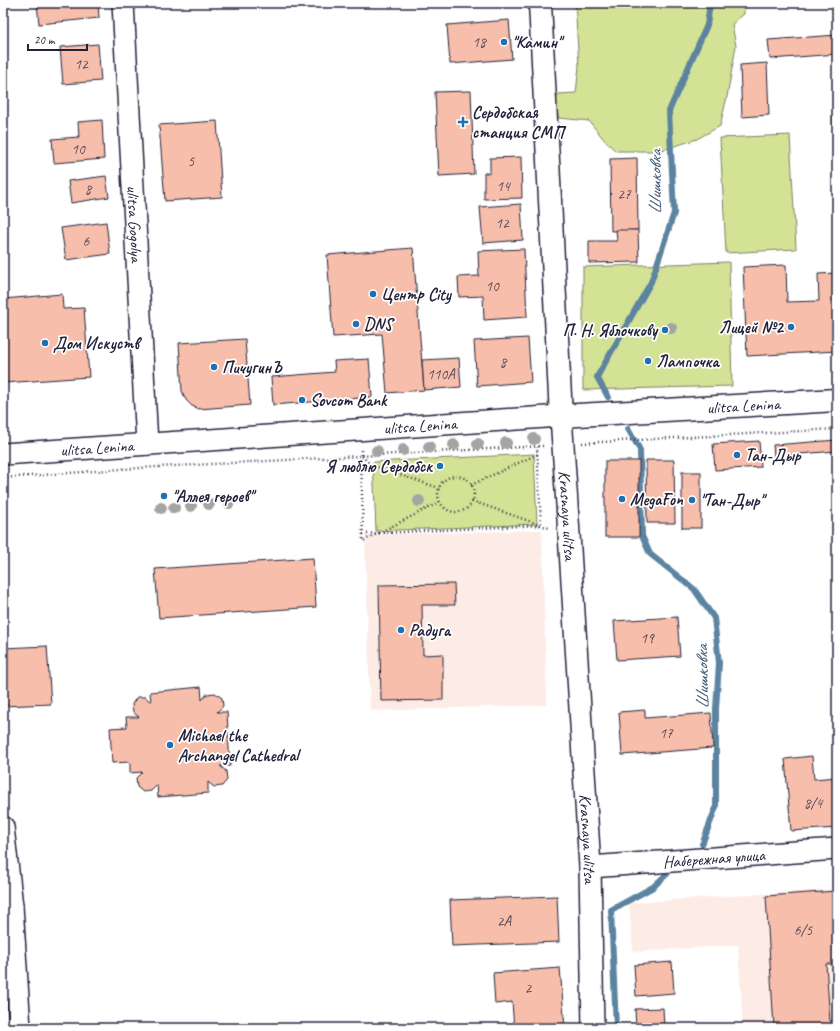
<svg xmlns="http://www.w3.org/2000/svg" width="840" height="1031" font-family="Caveat,sans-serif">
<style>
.built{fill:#fdece6}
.green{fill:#d4e295;stroke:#7b8268}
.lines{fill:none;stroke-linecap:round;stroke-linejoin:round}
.stream{stroke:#5c84a0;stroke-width:6}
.building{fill:#f7bfab;stroke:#22223b}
.minor-casing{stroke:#22223b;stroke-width:24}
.major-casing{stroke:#22223b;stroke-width:25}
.path{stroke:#22223b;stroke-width:2.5;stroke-dasharray:1 3;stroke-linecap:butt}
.minor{stroke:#fff;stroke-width:21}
.major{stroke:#fff;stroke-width:22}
.tree{fill:#a3a5a2}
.poi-dot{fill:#1f6fb2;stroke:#fff;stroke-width:1.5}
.labels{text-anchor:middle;stroke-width:3.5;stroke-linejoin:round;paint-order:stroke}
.number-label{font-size:15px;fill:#574957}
.poi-label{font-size:17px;font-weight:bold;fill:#22223b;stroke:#fff;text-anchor:start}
.street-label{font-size:17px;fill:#22223b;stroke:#fff}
.water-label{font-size:18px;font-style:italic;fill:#445b76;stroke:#fff}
</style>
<rect width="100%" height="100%" fill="#fff"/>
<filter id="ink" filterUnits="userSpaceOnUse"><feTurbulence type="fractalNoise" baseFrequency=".025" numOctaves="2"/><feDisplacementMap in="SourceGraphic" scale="8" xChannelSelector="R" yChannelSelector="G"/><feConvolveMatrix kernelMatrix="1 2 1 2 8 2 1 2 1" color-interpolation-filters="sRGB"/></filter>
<g filter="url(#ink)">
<g class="built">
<path d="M542 530 547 705 370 711 365 535Z"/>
<path d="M837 889V1028H743L738 945 633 952 629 903Z"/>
</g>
<g class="green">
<path d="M575 3H744V14L732 24 736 46 727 97 720 126 697 139 659 151H616L606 142 589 121 559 118 554 107 558 94 576 93 579 66Z"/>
<path d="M790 135 796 249 726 253 720 138Z"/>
<path d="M729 262 732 386 583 390V267Z"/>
<path d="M534 454 537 524 376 531 373 462Z"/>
</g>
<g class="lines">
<g class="stream">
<path d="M608 397 597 377 651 282 674 213 669 111 707 25 710 3"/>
<path d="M628 429 640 450 642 536 650 554 694 589 714 618 719 663 716 709V807L703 842 702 844"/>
<path d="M616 1028 611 910 653 887 668 873"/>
</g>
</g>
<g class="building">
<path d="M37 3H98L99 18 39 24Z"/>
<path d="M458 3H509V6L458 7Z"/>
<path d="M509 20 512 59 450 64 447 25Z"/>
<path d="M837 35V54L770 59 768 40Z"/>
<path d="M98 44 101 81 63 84 60 47Z"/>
<path d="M767 63 769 115 742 117 740 65Z"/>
<path d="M471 91 474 174 439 176 435 92Z"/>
<path d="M833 117H837V203Z"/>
<path d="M102 120 104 159 54 163 52 139 79 137 78 122Z"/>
<path d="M217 121 222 197 165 201 159 125Z"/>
<path d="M521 157 522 198 484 199V173H490V158Z"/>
<path d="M637 158 638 230 611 231 610 159Z"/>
<path d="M106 176 109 197 71 203 68 181Z"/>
<path d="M521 204 523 240 483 243 480 207Z"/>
<path d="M106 222 110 254 66 260 61 228Z"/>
<path d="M616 230H638L639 262 589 263V241H617Z"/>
<path d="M413 248 424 390 387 393 382 334 333 337 327 255Z"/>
<path d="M524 249 527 317 484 320 483 296 459 297 458 277 479 276 478 251Z"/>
<path d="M786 265 787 302 819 301 818 274 837 273V351L747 356 743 267Z"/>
<path d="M62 294 63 309 84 308 89 377 3 383V299Z"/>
<path d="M528 338 531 382 477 386 474 341Z"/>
<path d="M245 339 250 405 199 409 192 406 186 400 182 391 179 343Z"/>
<path d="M459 358 461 387 424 390 422 360Z"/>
<path d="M369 359 372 397 273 405 271 377 335 372 334 361Z"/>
<path d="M837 440V451L774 456 773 445Z"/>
<path d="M759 441 761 467 715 470 713 444Z"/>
<path d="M646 460H674L675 523H647Z"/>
<rect x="605" y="461" width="34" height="76"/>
<rect x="682" y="472" width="19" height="56"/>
<path d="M313 558 316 607 159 618 155 569Z"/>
<path d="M454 584 455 605H422L423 655 443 654V700L381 701 379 585Z"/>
<path d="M677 617 680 656 617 660 614 621Z"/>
<path d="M47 646 51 704 3 706V648Z"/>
<path d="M201 687 202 700 207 694 215 693 222 698 223 706 217 712H227L230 766H220L226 771 227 780 222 786 214 787 208 782V793L158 797 157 785 151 791 143 792 137 787 136 778 142 772 130 773V762L112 763 110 728 127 727 126 717H139L133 712 132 704 137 697H145L151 702 150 692Z"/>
<path d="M645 710V718L711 713 713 748 622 755 619 712Z"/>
<path d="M812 756 814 779 837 777V828L791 831 785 759Z"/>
<path d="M837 891V964H826L830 1021H837V1028H774L766 896Z"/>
<path d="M557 896 559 942 452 946 450 900Z"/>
<path d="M672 962 674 993 636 996 634 965Z"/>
<path d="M560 968 565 1028H514L512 1002 495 1004 493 973Z"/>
<path d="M663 1008 664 1028H678H636L635 1009Z"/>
</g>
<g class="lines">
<g class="minor-casing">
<g id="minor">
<path id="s1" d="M123 3 147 444"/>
<path id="s2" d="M3 454 561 416 569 534 590 867 593 1028"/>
<path d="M3 827 12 906H3"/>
<path id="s3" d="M590 867 837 849"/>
<path d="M12 906 20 1028"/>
</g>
</g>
<g class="major-casing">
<g id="major">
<path id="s4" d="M540 3 561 416 837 400"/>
</g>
</g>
<g class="path">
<path d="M582 443 837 429"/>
<path d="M361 450 363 541 440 502"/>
<path d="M362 456 371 465 439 488"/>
<circle cx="456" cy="494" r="18"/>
<path d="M3 478 121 469 543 446"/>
<path d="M471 485 538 454"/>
<path d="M472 501 549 528"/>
<path d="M363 534 541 525 537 447"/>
</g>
<use href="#minor" class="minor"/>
<use href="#major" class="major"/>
</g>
<g class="tree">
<circle cx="671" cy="328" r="6"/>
<circle cx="534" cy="439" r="6"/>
<circle cx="506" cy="443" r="6"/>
<circle cx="478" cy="444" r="6"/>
<circle cx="454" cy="445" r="6"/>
<circle cx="429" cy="447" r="6"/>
<circle cx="403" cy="450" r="6"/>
<circle cx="377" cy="451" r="6"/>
<circle cx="419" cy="501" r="6"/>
<circle cx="229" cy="503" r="6"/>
<circle cx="209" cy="504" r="6"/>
<circle cx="191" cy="506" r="6"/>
<circle cx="161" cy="508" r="6"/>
<circle cx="174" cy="508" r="6"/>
</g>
</g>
<g class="poi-dot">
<circle cx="504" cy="42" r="4"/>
<path d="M461 116h4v4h4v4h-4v4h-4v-4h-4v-4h4z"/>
<circle cx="373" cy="294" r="4"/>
<circle cx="356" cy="324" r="4"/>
<circle cx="791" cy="327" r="4"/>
<circle cx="665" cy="330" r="4"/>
<circle cx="45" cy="343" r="4"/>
<circle cx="648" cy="361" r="4"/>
<circle cx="214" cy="367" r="4"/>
<circle cx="302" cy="400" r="4"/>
<circle cx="737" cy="455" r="4"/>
<circle cx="440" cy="466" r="4"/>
<circle cx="164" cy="496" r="4"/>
<circle cx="622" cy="499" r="4"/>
<circle cx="692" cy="500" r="4"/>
<circle cx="401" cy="630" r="4"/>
<circle cx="170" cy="745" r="4"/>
</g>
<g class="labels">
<g class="number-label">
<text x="479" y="47">18</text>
<text x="81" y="69">12</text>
<text x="78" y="154">10</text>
<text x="191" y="166">5</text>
<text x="503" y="191">14</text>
<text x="88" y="194">8</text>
<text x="624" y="199">27</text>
<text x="502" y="228">12</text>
<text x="86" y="246">6</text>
<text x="492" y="291">10</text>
<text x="503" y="367">8</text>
<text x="441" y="379">110А</text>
<text x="647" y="643">19</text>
<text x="666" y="738">17</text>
<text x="813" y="808">8/4</text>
<text x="504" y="926">2А</text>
<text x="803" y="935">6/5</text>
<text x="528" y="993">2</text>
</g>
<g class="poi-label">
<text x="512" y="48">"Камин"</text>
<text x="472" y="118">Сердобская<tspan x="472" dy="20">станция СМП</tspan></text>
<text x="381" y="300">Центр City</text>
<text x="364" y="330">DNS</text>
<text x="783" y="333" text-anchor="end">Лицей №2</text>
<text x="657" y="336" text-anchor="end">П. Н. Яблочкову</text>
<text x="53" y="349">Дом Искуств</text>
<text x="656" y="367">Лампочка</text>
<text x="222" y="373">ПичугинЪ</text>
<text x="310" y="406">Sovcom Bank</text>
<text x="745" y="461">Тан-Дыр</text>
<text x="432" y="472" text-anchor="end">Я люблю Сердобск</text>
<text x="172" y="502">"Аллея героев"</text>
<text x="630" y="505">MegaFon</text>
<text x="700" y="506">"Тан-Дыр"</text>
<text x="409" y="636">Радуга</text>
<text x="178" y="741">Michael the<tspan x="178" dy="20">Archangel Cathedral</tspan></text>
</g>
<g class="street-label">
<text dy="6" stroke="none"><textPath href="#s1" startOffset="221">ulitsa Gogolya</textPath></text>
<text dy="6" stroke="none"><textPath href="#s4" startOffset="596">ulitsa Lenina</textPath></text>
<text dy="6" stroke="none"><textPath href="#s2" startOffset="418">ulitsa Lenina</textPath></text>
<text dy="6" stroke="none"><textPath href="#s2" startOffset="94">ulitsa Lenina</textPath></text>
<text dy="6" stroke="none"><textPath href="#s2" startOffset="659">Krasnaya ulitsa</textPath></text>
<text dy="6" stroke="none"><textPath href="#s2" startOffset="983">Krasnaya ulitsa</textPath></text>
<text dy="6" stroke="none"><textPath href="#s3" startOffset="124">Набережная улица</textPath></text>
</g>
<g class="water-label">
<text transform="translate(655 182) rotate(-90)" y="6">Шишковка</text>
<text transform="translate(702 677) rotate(-91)" y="6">Шишковка</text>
</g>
</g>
<rect width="840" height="1031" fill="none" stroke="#fff" stroke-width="16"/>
<rect x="8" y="8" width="824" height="1015" fill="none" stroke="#22223b" stroke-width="1.5" filter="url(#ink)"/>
<path d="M28 44v6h59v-6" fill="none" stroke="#22223b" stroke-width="2"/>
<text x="34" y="44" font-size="12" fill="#22223b" stroke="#ffffff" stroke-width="3" paint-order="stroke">20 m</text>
</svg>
